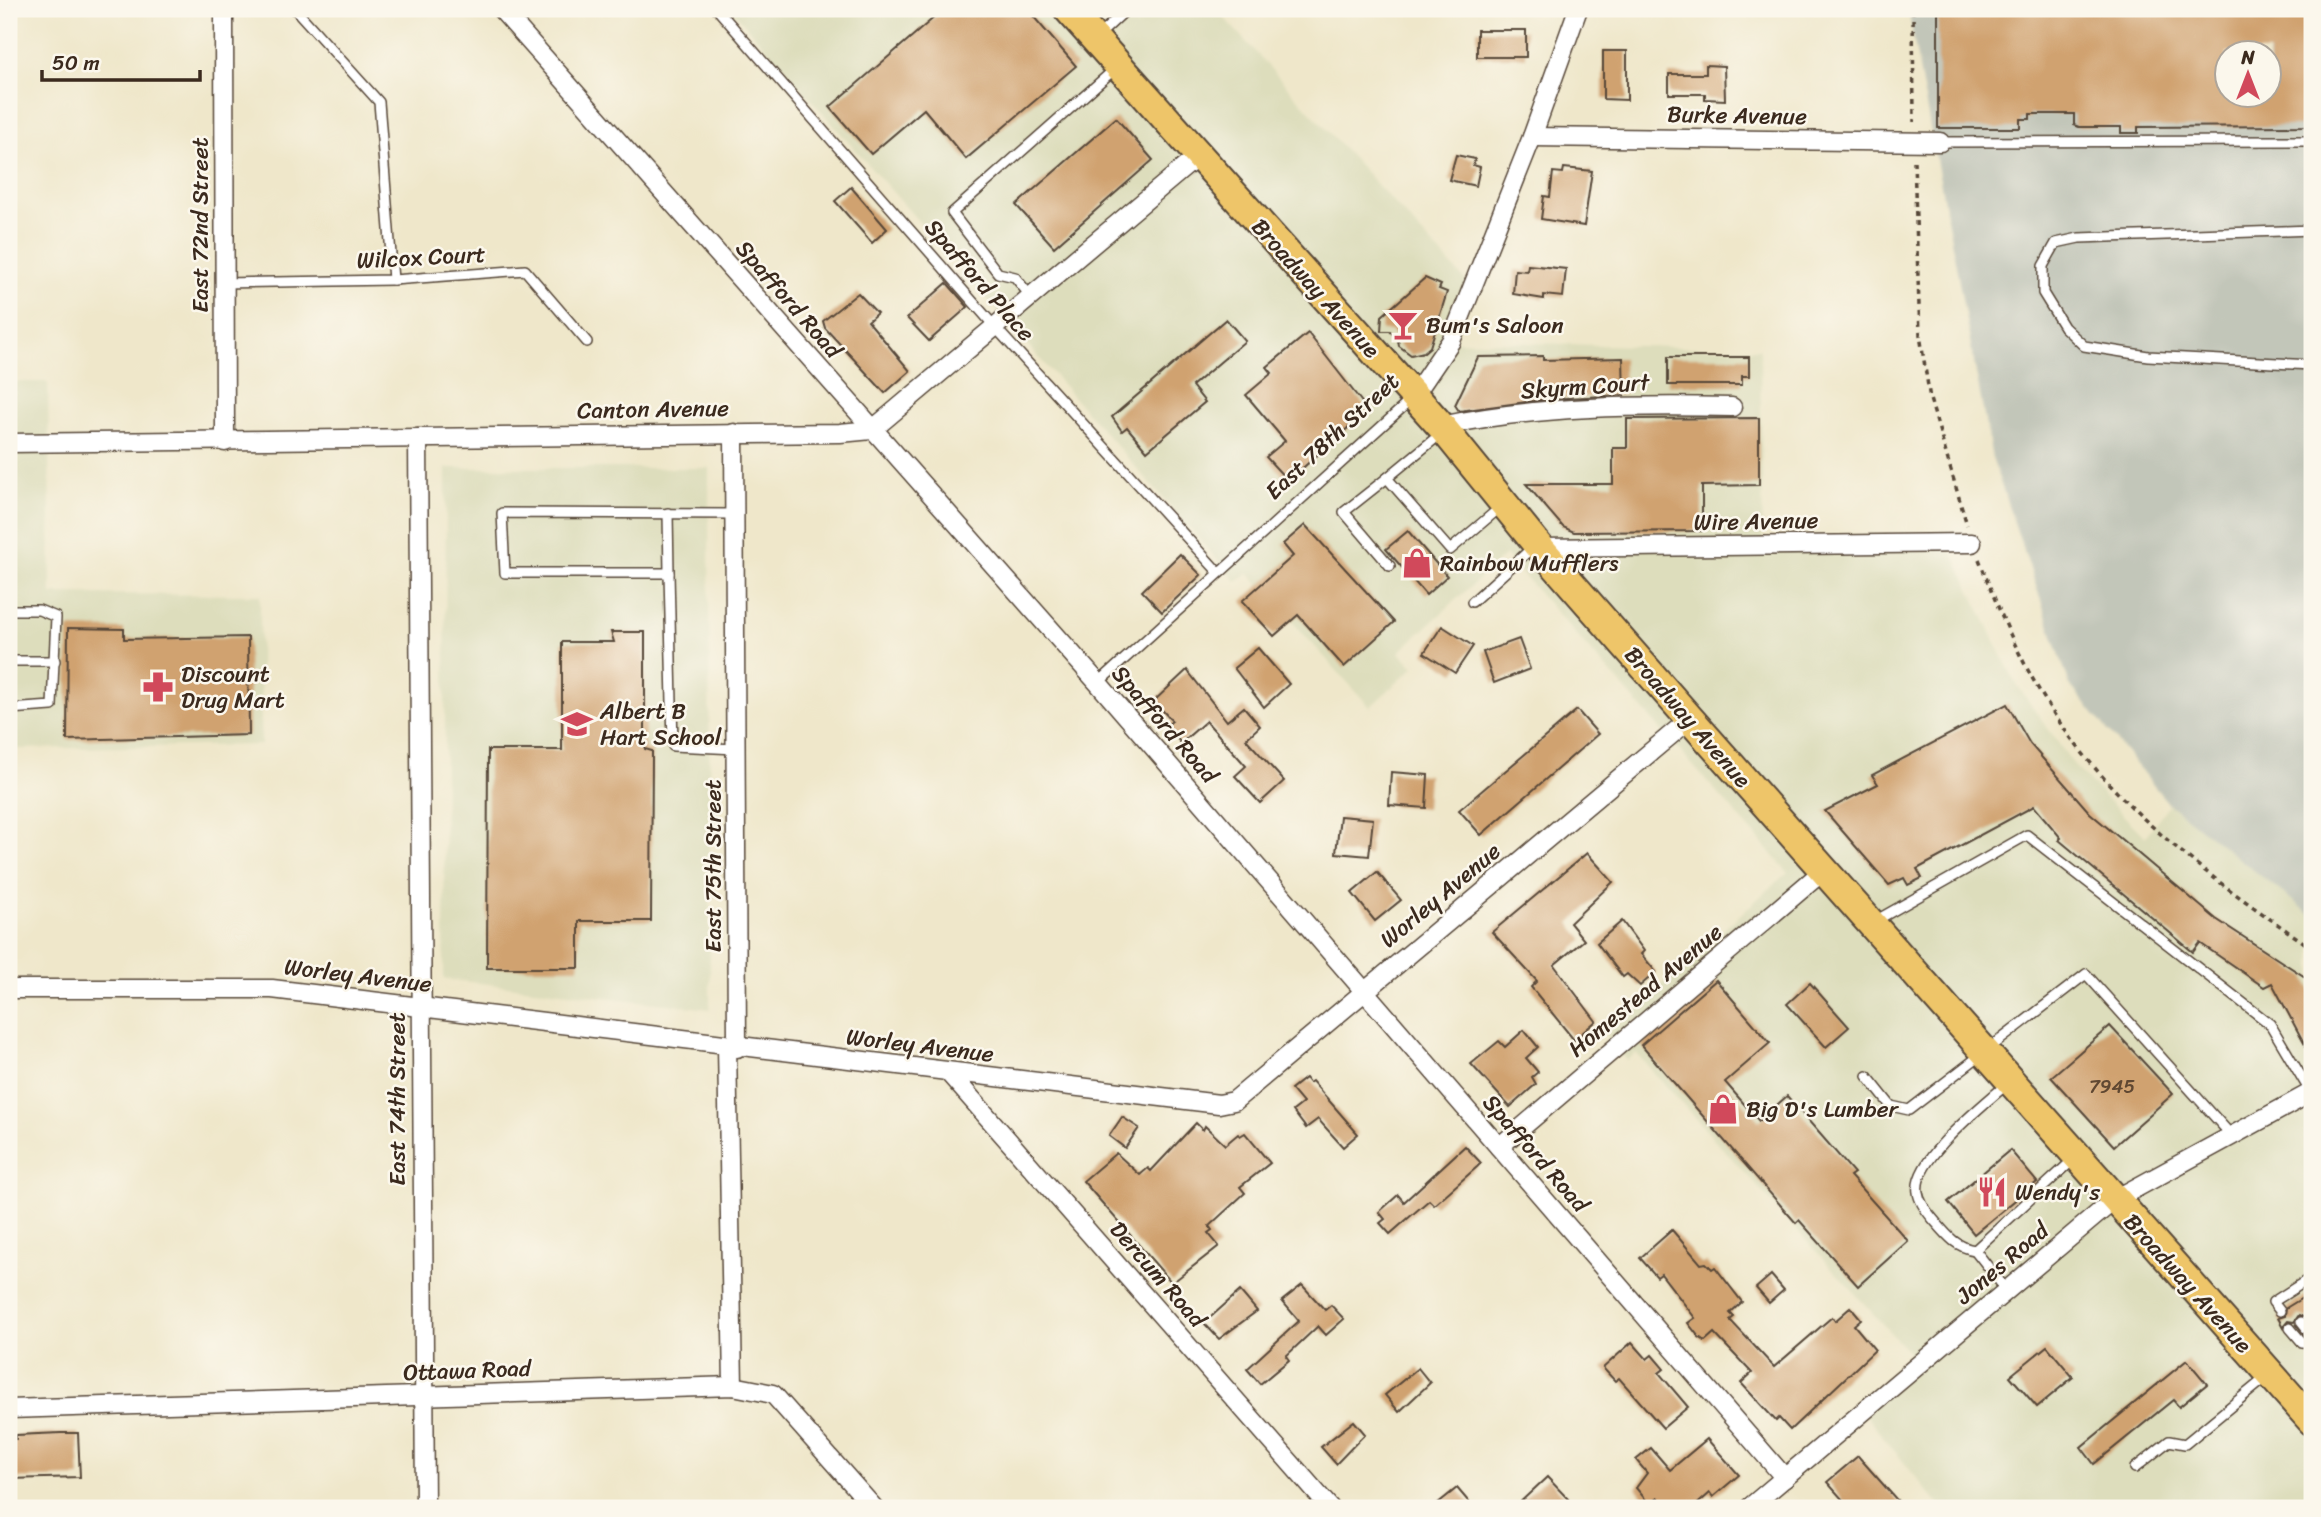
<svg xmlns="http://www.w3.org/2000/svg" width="2321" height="1517" font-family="Sriracha,sans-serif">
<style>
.built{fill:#ddddbc}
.industrial{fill:#c2c6b9;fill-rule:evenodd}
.building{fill:#d0a270;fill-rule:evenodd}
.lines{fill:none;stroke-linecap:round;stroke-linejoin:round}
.service-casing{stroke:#564638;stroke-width:12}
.minor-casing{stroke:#564638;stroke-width:21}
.primary-casing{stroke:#564638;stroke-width:32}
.path{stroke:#564638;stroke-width:3.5;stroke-dasharray:5 5;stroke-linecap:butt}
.service{stroke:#fff;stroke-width:9}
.minor{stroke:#fff;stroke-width:18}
.primary{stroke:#eec569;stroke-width:28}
.labels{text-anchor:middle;stroke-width:5;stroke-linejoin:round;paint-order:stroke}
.number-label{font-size:19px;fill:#604832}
.street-label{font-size:23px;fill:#3b2a1e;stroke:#fbf7ec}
.poi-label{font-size:23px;fill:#3b2a1e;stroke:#fbf7ec;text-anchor:start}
</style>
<rect width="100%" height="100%" fill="#fbf7ec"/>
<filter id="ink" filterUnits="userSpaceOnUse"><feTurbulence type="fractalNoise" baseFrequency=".0143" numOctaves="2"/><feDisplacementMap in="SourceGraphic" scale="14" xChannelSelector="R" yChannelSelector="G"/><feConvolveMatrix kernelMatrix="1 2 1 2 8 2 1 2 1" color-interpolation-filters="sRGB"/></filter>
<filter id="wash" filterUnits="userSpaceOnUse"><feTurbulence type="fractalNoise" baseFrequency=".00686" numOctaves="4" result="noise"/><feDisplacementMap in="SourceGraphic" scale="28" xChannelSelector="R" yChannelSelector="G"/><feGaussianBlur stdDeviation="1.57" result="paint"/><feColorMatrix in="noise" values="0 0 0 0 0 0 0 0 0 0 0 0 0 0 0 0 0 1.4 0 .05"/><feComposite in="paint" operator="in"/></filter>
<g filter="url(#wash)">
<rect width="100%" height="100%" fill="#efe7ca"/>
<g class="built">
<path d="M731 9H1216L1472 288 1451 341 1760 349 1763 545 1948 544 2015 682 2076 768 2145 837 2169 804 2312 916V1508H1941L1863 1412 1919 1364 1636 1053 1627 1060 1605 1035 1788 872 1505 555 1399 652 1414 667 1370 707 1248 573 1237 582Z"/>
<path d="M9 382H48L51 594 260 595 261 745 9 749Z"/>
<path d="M446 468H709L710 1009 444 979Z"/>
</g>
<path class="industrial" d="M1908 9H2312V916L2169 804 2070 685 1992 458ZM2226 52H2268V94H2226Z"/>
<g id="blocks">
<g class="building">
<path d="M944 9H1027L1076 66 966 159 924 109 871 154 830 107Z"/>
<path d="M1938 9H2312V126L2138 127V133H2121V127H2079L2074 125V114H2030V119H2020V128H1938ZM2227 52H2269V94H2227Z"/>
<rect x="1477" y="30" width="49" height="27"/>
<path d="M1603 51H1627V100L1603 99Z"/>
<path d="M1706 65 1724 66 1725 100 1705 99V94H1669V74H1706Z"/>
<path d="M1116 118 1153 160 1054 247 1016 205Z"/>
<path d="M1456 155 1475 159 1473 165 1480 167 1476 186 1449 180Z"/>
<path d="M1564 168 1592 171 1584 226 1541 219 1544 196 1550 197 1553 172 1563 173Z"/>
<path d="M851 187 887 229 872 243 835 201Z"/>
<path d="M1528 265 1566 269 1563 297 1544 295V299L1513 294 1515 270 1527 271Z"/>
<path d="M1425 278 1441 285 1439 289 1447 292 1430 347 1424 352 1411 355 1399 346 1398 340 1390 331H1381L1382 316Z"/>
<path d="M947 283 968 307 929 341 907 318Z"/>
<path d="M858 293 877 313 868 321 910 371 885 393 825 328 823 321Z"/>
<path d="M1226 319 1245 341 1192 386 1205 402 1147 451 1127 427 1122 431 1112 417Z"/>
<path d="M1308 333 1368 410 1288 481 1266 457 1285 441 1246 395 1272 373 1267 367Z"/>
<path d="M1543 356V360L1623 358 1624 395 1548 399 1459 411 1455 405 1478 357Z"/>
<path d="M1668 357H1749V376H1742V385H1668Z"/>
<path d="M1759 418V485L1702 486V531L1574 532 1563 527 1526 484H1613V448H1627V419Z"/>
<path d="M1305 525 1394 622 1344 667 1298 615 1274 636 1242 601 1293 556 1283 544Z"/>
<path d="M1408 531 1447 576 1426 595 1386 549Z"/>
<path d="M1180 554 1201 575 1162 612 1142 591Z"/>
<path d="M1442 626 1473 646 1455 673 1424 653Z"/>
<path d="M68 628 124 629V639L248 637 249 735 67 740Z"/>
<path d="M611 632H645V749L652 751 651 921H579V968H487L488 750H562V642H614Z"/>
<path d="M1519 639 1530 669 1494 683 1483 652Z"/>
<path d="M1258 648 1289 684 1264 707 1234 668Z"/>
<path d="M1187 670 1227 721 1244 707 1260 726 1246 739 1284 781 1260 803 1235 776 1246 766 1206 721 1181 743 1166 726 1172 721 1154 701Z"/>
<path d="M2007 704 2030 744 2090 813 2216 919 2305 977 2312 991V1058L2272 983 2264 987 2200 943 2193 952 2059 840 2061 838 2034 806 1917 869 1922 878 1908 885 1904 878 1889 885 1825 811 1878 784 1872 775Z"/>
<path d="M1577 710 1598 734 1481 835 1459 810Z"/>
<path d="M1391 772 1428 775 1426 808 1389 805Z"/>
<path d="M1340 816 1373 819 1369 856 1336 853Z"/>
<path d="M1587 853 1613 882 1570 923 1584 940 1554 965 1596 1021 1574 1040 1531 987 1537 981 1492 932Z"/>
<path d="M1377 872 1401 900 1375 921 1352 893Z"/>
<path d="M1622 921 1644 951 1641 954 1656 972 1640 986 1627 974 1623 977 1597 943Z"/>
<path d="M1716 980 1770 1043 1725 1082 1759 1121 1787 1096 1854 1173 1850 1176 1908 1241 1858 1286 1799 1220 1796 1223 1641 1045Z"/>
<path d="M1810 983 1849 1027 1826 1047 1787 1004Z"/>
<path d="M2110 1026 2173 1094 2114 1146 2051 1077Z"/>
<path d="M1524 1030 1538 1047 1526 1058 1538 1072 1532 1077 1536 1084 1510 1107 1471 1064 1499 1041 1505 1047Z"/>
<path d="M1305 1078 1309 1083 1312 1081 1358 1134 1343 1147 1318 1119 1306 1128 1293 1111 1303 1103 1291 1089Z"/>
<path d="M1122 1117 1139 1128 1125 1148 1109 1136Z"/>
<path d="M1196 1123 1203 1130 1205 1126 1225 1145 1238 1134 1240 1136 1245 1133 1270 1163 1240 1187 1245 1193 1209 1226 1212 1230 1208 1233 1219 1246 1172 1283 1083 1181 1116 1153 1140 1175 1148 1168 1151 1171Z"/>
<path d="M1465 1146 1481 1163 1477 1167 1434 1205 1429 1200 1390 1234 1380 1223 1385 1219 1379 1212 1398 1195 1404 1202Z"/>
<path d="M2010 1150 2037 1182 1974 1234 1948 1202Z"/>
<path d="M1672 1230 1701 1264 1706 1263 1712 1269 1715 1267 1742 1302 1730 1313 1734 1317 1730 1320 1774 1367 1832 1317 1835 1321 1851 1307 1861 1319 1854 1325 1875 1350 1790 1430 1779 1418 1776 1421 1741 1383 1752 1373 1714 1333 1705 1341 1699 1337 1688 1323 1695 1318 1661 1274 1657 1277 1640 1258Z"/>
<path d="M1771 1275 1784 1290 1769 1303 1756 1288Z"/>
<path d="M1302 1285 1325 1310 1331 1305 1344 1319 1326 1335 1318 1326 1286 1356 1289 1360 1260 1384 1247 1369 1299 1321 1282 1301Z"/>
<path d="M1240 1291 1257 1311 1219 1339 1204 1323Z"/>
<path d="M2312 1292V1316L2307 1319 2299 1315 2294 1322 2288 1321 2283 1327 2278 1318 2285 1316 2286 1308Z"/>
<path d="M1632 1342 1647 1359 1652 1355 1664 1369 1659 1373 1688 1407 1663 1428 1619 1378 1615 1381 1603 1368Z"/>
<path d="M2047 1346 2073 1377 2037 1407 2010 1376Z"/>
<path d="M2187 1360 2207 1384 2179 1407 2173 1400 2094 1464 2081 1447Z"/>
<path d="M1418 1368 1430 1383 1399 1412 1385 1395Z"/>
<path d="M1354 1421 1365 1434 1336 1464 1321 1447Z"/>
<path d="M61 1433H78L80 1477 9 1479V1440L16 1439V1435Z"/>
<path d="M1707 1439 1739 1475 1713 1497 1710 1493 1693 1508H1667L1658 1498 1650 1505 1636 1488 1647 1473 1636 1460 1651 1448 1670 1470Z"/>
<path d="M1858 1456 1904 1508H1850L1827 1482Z"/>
<path d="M1547 1477 1568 1499 1558 1508H1514Z"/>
<path d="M1457 1488 1474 1508H1432Z"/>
</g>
</g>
</g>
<g filter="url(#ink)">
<use href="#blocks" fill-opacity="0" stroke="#564638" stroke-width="2"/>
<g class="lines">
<g class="service-casing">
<g id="service">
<path d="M295 9 379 102 393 280"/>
<path d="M717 9 995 327 1219 573"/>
<path d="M1098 36 1127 9"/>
<path d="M1940 142 2312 141"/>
<path d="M2312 230 2079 238 2056 243 2043 266V293L2064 327 2084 346 2148 356 2312 365"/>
<path d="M224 283 393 280 525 270 587 342"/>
<path d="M1031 297 1015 277 998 273 952 213 1117 67"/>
<path d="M1443 432 1387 478 1450 550 1503 505"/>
<path d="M1387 478 1344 512 1390 566"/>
<path d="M668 513 669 573"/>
<path d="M734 514 502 513 505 573H669L673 746 736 749"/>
<path d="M1472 602 1533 547"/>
<path d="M9 610H39L56 617 52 706 9 709"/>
<path d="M9 661H55"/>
<path d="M1098 683 1413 398"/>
<path d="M1875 921 2027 835 2270 1024 2311 1093"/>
<path d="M1867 1076 1891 1106 1909 1110 2086 974 2232 1136"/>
<path d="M2008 1083C1986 1103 1912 1160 1918 1192 1919 1202 1927 1212 1933 1219 1946 1234 1955 1247 1975 1250L2075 1158"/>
<path d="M1975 1250 2007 1291"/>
<path d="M2280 1311 2273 1302 2312 1277"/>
<path d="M2301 1322 2312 1336"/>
<path d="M2290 1328 2302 1342 2312 1343"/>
<path d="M2135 1468 2169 1441 2185 1444 2269 1375"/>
</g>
</g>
<g class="minor-casing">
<g id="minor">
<path d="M224 9 225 442"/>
<path d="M501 9 1098 683 1785 1478"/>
<path d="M1532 137 1940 142"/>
<path d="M1413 397 1451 341 1532 137 1578 9"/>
<path d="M1441 426C1536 406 1635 405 1732 407"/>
<path d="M734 433 737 1048"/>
<path d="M418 438 425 1508"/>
<path d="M9 443 840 433 872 430 1198 156"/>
<path d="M1540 548 1972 543"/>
<path d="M9 989H272L1219 1104 1234 1101 1690 719"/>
<path d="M727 1045 733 1386"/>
<path d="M949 1073 1330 1508"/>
<path d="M1499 1147 1823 871"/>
<path d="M9 1409 733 1386 773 1394 874 1508"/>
<path d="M1749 1508 2114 1200 2312 1092"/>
</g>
</g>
<g class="primary-casing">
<path id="primary" d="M1068 9 1441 426 1540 548 1690 719 2312 1421"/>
</g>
<g class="path">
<path d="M1913 9 1914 122"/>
<path d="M1914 161 1920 335 1930 399 1967 525"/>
<path d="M1979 559C2000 614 2023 668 2056 717 2121 814 2217 883 2312 948"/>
</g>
<use href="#service" class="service"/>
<use href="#minor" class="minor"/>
<use href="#primary" class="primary"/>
</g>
</g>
<defs>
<g id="bar-bare" transform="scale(2.415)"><path d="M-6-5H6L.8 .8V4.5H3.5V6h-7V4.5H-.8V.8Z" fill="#d1495b" stroke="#fbf7ec" stroke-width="2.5" paint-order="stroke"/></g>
<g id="shop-bare" transform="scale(2.415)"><path d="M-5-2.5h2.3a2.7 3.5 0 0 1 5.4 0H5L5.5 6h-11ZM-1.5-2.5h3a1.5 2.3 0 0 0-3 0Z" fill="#d1495b" stroke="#fbf7ec" stroke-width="2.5" paint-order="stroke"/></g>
<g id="pharmacy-bare" transform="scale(2.415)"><path d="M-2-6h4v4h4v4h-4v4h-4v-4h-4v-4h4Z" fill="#d1495b" stroke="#fbf7ec" stroke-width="2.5" paint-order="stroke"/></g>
<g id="school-bare" transform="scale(2.415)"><path d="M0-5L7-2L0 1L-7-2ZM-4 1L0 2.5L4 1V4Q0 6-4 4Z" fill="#d1495b" stroke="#fbf7ec" stroke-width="2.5" paint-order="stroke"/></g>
<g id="restaurant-bare" transform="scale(2.415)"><path d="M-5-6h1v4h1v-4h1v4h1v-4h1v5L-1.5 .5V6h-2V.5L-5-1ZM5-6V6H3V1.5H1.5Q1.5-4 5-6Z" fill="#d1495b" stroke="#fbf7ec" stroke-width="2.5" paint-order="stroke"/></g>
</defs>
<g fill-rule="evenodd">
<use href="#bar-bare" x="1403" y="325"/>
<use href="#shop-bare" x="1417" y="563"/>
<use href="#pharmacy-bare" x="158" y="687"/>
<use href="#school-bare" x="577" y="724"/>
<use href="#shop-bare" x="1723" y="1109"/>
<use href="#restaurant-bare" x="1992" y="1192"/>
</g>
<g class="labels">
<g class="number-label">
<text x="2112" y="1093">7945</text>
</g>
<g class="street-label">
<text transform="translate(1737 115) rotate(1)" y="8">Burke Avenue</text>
<text transform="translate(200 225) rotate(-90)" y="8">East 72nd Street</text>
<text transform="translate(421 257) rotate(-3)" y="8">Wilcox Court</text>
<text transform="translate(980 280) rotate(49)" y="8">Spafford Place</text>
<text transform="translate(1316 288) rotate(48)" y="8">Broadway Avenue</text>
<text transform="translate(789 299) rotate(49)" y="8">Spafford Road</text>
<text transform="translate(1585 386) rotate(-4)" y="8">Skyrm Court</text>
<text transform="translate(653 409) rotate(-1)" y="8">Canton Avenue</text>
<text transform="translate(1332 436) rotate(-43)" y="8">East 78th Street</text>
<text transform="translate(1756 521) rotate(-1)" y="8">Wire Avenue</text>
<text transform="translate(1688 717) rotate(49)" y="8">Broadway Avenue</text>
<text transform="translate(1165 724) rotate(49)" y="8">Spafford Road</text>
<text transform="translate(713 866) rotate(-90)" y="8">East 75th Street</text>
<text transform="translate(1440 895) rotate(-40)" y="8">Worley Avenue</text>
<text transform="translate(358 975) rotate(7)" y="8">Worley Avenue</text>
<text transform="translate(1645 990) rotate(-40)" y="8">Homestead Avenue</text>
<text transform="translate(920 1045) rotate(7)" y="8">Worley Avenue</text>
<text transform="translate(397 1099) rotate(-90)" y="8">East 74th Street</text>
<text transform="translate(1536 1153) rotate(49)" y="8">Spafford Road</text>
<text transform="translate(2002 1263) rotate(-40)" y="8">Jones Road</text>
<text transform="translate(1158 1274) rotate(49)" y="8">Dercum Road</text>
<text transform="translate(2188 1283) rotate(48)" y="8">Broadway Avenue</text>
<text transform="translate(467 1370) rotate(-2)" y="8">Ottawa Road</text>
</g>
<g class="poi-label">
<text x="1426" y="333">Bum's Saloon</text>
<text x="1440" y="571">Rainbow Mufflers</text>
<text x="181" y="682">Discount<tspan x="181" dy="26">Drug Mart</tspan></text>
<text x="600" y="719">Albert B<tspan x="600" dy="26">Hart School</tspan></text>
<text x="1746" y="1117">Big D's Lumber</text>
<text x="2015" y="1200">Wendy's</text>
</g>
</g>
<rect width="2321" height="1517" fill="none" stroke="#fbf7ec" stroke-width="35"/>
<g transform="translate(2248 74)"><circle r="33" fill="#fbf7ec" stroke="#aea59a" stroke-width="2"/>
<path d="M0-5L12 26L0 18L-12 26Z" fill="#d1495b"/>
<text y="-10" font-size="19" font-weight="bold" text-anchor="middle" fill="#3b2a1e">N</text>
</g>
<path d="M42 70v10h158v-10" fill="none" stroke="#3b2a1e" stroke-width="3.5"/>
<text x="52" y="70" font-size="21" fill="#3b2a1e" stroke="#fbf7ec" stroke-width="5" paint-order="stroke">50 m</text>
</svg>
